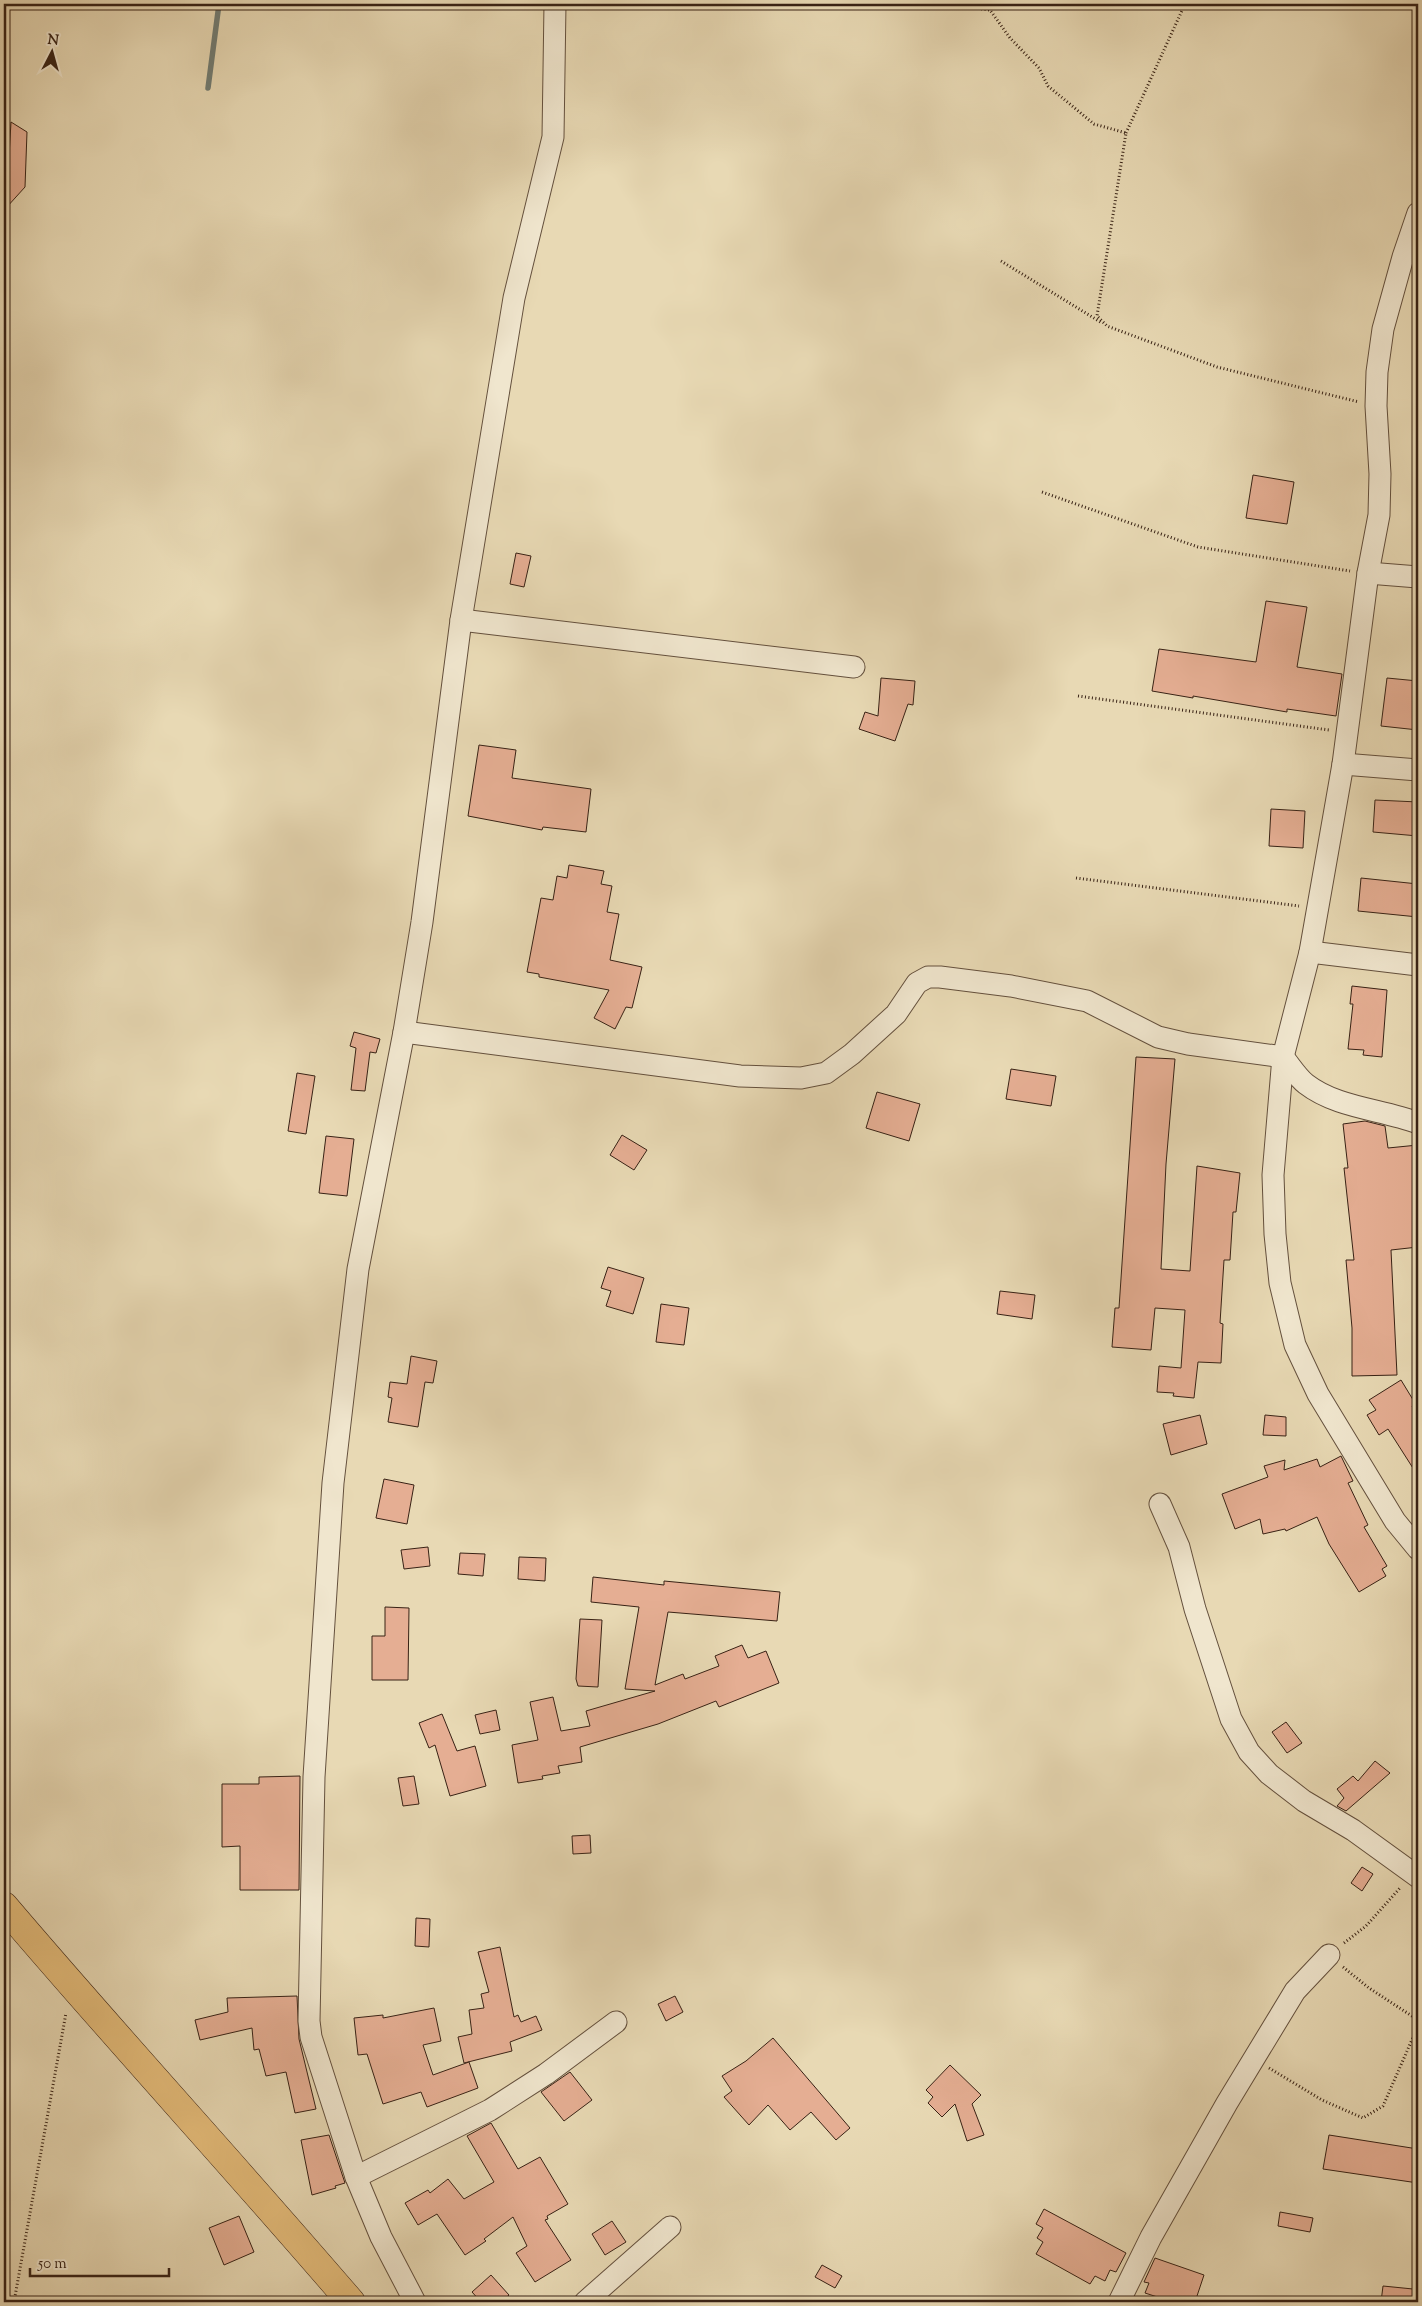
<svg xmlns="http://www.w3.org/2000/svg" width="1422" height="2306" font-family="'Sorts Mill Goudy',serif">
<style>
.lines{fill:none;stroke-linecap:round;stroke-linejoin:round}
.stream{stroke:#727d74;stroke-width:5.5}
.building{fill:#e5ae93;stroke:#382215}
.minor-casing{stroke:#64503d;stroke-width:23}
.trunk-casing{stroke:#382215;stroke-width:29}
.path{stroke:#382215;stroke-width:3;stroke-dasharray:1 2.5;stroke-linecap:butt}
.minor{stroke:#f0e6ce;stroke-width:21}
.trunk{stroke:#e4bc7a;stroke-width:28}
</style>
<rect width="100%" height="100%" fill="#e8d9b4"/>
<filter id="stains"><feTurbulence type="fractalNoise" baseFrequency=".004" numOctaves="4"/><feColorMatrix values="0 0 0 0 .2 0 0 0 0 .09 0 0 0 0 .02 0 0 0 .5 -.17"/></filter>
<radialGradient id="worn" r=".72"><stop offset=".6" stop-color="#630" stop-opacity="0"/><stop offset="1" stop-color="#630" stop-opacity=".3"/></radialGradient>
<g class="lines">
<path class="stream" d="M208 88 219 4"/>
</g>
<g class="building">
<path d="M11 122 27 132 25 187 6 208Z"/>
<path d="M1253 475 1294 482 1287 524 1246 518Z"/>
<path d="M516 553 531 556 524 587 510 584Z"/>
<path d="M1266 601 1307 607 1297 667 1342 674 1336 716 1287 709V712L1193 696V698L1152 691 1159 649 1256 662Z"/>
<path d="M881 678 915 681 913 705 908 704 895 741 859 729 865 712 878 716Z"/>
<path d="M1387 678 1418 681V730L1381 726Z"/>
<path d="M479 745 516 750 512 778 591 789 586 832 543 827 542 830 468 816Z"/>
<path d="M1375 800 1418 802V836L1373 832Z"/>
<path d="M1271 809 1305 811 1303 848 1269 846Z"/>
<path d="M569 865 604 871 601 884 612 886 607 912 619 914 610 960 642 967 632 1008 626 1007 615 1029 594 1018 609 990 539 977V974L527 972 541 898 553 900 557 876 567 878Z"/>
<path d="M1361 878 1418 884V917L1358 911Z"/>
<path d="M1352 986 1387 990 1382 1057 1363 1055 1364 1050 1348 1049 1353 1004H1350Z"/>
<path d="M354 1032 380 1039 376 1053 370 1052 365 1091 351 1090 356 1048 350 1046Z"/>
<path d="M1136 1057 1175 1059 1166 1164 1161 1269 1190 1271 1197 1166 1240 1173 1236 1212H1233L1230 1260H1224L1220 1323 1223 1324 1221 1363 1198 1362 1194 1398 1173 1396 1174 1393 1157 1392 1159 1366 1181 1368 1185 1310 1155 1308 1151 1350 1112 1347 1115 1308H1119Z"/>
<path d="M1011 1069 1056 1076 1051 1106 1006 1099Z"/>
<path d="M297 1073 315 1076 306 1134 288 1131Z"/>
<path d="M877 1092 920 1104 909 1141 866 1128Z"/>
<path d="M1365 1121 1385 1126 1388 1148 1418 1145V1247L1391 1250 1397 1375 1352 1376V1328L1346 1260H1354L1344 1168H1348L1343 1124Z"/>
<path d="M622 1135 647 1150 634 1170 610 1155Z"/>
<path d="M326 1136 354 1139 347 1196 319 1193Z"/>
<path d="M608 1267 644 1278 633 1314 606 1306 611 1291 601 1288Z"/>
<path d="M1000 1291 1035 1295 1032 1319 997 1314Z"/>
<path d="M661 1304 689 1308 684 1345 656 1342Z"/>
<path d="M411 1356 437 1361 433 1383 425 1382 418 1427 388 1422 392 1398 388 1397 390 1382 407 1384Z"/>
<path d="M1401 1380 1415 1403 1412 1406 1418 1416V1476L1388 1429 1379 1435 1367 1415 1376 1410 1369 1400Z"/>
<path d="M1200 1415 1207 1444 1171 1455 1163 1424Z"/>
<path d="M1265 1415 1286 1417V1436L1263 1435Z"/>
<path d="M1341 1456 1353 1481 1348 1483 1368 1525 1364 1527 1387 1566 1382 1569 1386 1576 1359 1592 1329 1544 1317 1517 1286 1531 1285 1529 1263 1534 1260 1519 1235 1529 1222 1494 1268 1477 1264 1466 1285 1460 1284 1470 1317 1459 1320 1467Z"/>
<path d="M384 1479 414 1485 407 1524 376 1518Z"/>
<path d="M428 1547 430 1566 404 1569 401 1550Z"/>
<path d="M460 1553 485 1554 483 1576 458 1574Z"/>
<path d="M519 1557 546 1558 545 1581 518 1579Z"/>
<path d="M593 1577 664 1585V1581L780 1592 777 1621 668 1612 655 1685 683 1674 685 1679 719 1666 715 1656 742 1645 748 1658 766 1651 779 1683 719 1707 716 1701 658 1724 580 1747 582 1762 558 1766 560 1773 542 1776 543 1779 518 1783 512 1745 538 1740 530 1702 553 1697 561 1731 590 1726 586 1711 655 1691 625 1689 639 1607 591 1602Z"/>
<path d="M385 1607 409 1608 408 1680H372V1636H385Z"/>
<path d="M580 1619 602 1620 598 1687 578 1686 576 1679Z"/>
<path d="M496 1710 500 1730 480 1734 475 1715Z"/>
<path d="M442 1714 457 1751 475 1746 486 1786 450 1796 435 1745 429 1748 419 1723Z"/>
<path d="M1286 1722 1302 1743 1287 1753 1272 1732Z"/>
<path d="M1375 1761 1390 1773 1346 1811 1337 1806 1344 1798 1337 1789 1353 1776 1358 1781Z"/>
<path d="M300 1776 299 1890H240V1846L222 1847V1784H259V1777Z"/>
<path d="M414 1776 419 1804 403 1806 398 1778Z"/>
<path d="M590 1835 591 1853 573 1854 572 1836Z"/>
<path d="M1362 1867 1373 1874 1362 1891 1351 1883Z"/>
<path d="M416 1918 430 1919 429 1947 415 1946Z"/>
<path d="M500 1947 514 2017 518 2015 521 2022 536 2016 542 2030 510 2042 512 2051 464 2063 458 2037 472 2034 469 2010 484 2008 481 1994 489 1992 478 1952Z"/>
<path d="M297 1996 299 2039 316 2109 295 2113 286 2072 266 2076 259 2049 254 2050 252 2028 200 2040 195 2020 228 2012 227 1998Z"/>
<path d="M675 1996 683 2012 666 2021 658 2004Z"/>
<path d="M434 2008 441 2041 423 2045 433 2075 469 2062 478 2088 427 2107 421 2092 383 2104 367 2054 358 2055 354 2018 383 2015V2018Z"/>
<path d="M773 2038 850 2128 836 2140 811 2112 790 2130 768 2105 749 2125 724 2097 732 2091 722 2076 746 2061Z"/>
<path d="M950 2065 981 2095 972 2104 984 2135 967 2141 955 2104 942 2117 928 2103 933 2097 926 2090Z"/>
<path d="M570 2072 592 2100 564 2121 541 2092Z"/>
<path d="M491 2123 518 2169 540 2157 568 2204 547 2216 548 2219 545 2220 571 2260 535 2282 516 2253 527 2246 513 2217 484 2239 486 2241 465 2255 437 2214 418 2225 405 2203 428 2190 430 2193 448 2179 464 2199 494 2182 467 2136Z"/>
<path d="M329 2135 345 2183 335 2186 336 2188 312 2195 301 2140Z"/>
<path d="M1329 2135 1418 2149V2183L1323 2169Z"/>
<path d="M1044 2209 1126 2253 1116 2272 1110 2270 1105 2281 1095 2276 1090 2284 1036 2254 1043 2242 1037 2238 1043 2228 1036 2224Z"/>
<path d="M1280 2212 1313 2218 1310 2232 1278 2226Z"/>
<path d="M239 2216 254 2252 224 2265 209 2228Z"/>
<path d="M612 2221 626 2242 605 2255 592 2234Z"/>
<path d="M1155 2258 1204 2275 1195 2302H1173L1145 2293 1149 2283 1144 2282Z"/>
<path d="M822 2265 842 2276 835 2288 815 2277Z"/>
<path d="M491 2275 509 2295 501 2302H481L472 2292Z"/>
<path d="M1383 2286 1413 2289 1412 2302H1381Z"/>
</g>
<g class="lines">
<g class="minor-casing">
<g id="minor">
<path d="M1418 213 1403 257 1383 329 1377 372 1376 406 1380 474 1379 515 1368 573 1343 764 1310 952 1283 1057 1273 1175 1275 1234 1280 1283 1295 1345 1318 1394 1395 1521 1418 1549"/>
<path d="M1368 573 1418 577"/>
<path d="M461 620 854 667"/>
<path d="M1343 764 1418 770"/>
<path d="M1310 952 1418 965"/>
<path d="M404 1032 740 1076 801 1078 826 1073 852 1054 896 1014 917 983 928 977H940L1011 986 1087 1001 1158 1037 1188 1044 1283 1057C1290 1065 1297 1077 1306 1084 1337 1108 1381 1109 1418 1123"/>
<path d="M1160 1504 1179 1547 1195 1609 1231 1719 1249 1752 1269 1774 1304 1801 1353 1830 1418 1877"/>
<path d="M356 2177 490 2110 546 2074 616 2022"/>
<path d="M415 2302 381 2237 356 2177 311 2037 309 2021 314 1777 333 1483 358 1269 404 1032 422 922 461 620 514 298 553 137 555 4"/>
<path d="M585 2302 670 2227"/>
<path d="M1119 2302 1151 2237 1227 2103 1295 1991 1329 1955"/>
</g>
</g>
<g class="trunk-casing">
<path id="trunk" d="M4 1906C118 2040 237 2169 351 2302"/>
</g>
<g class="path">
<path d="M943 4 990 10 1010 38 1039 68 1048 86 1094 124 1126 133 1097 316 1107 326 1217 367 1359 402"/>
<path d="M1126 133 1185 4"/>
<path d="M1001 261 1102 323"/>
<path d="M1042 492 1198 547 1350 571"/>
<path d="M1078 696 1329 730"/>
<path d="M1076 878 1299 906"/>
<path d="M1344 1943 1366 1926 1400 1888"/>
<path d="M1343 1967 1369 1988 1418 2020"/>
<path d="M1269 2068 1322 2100 1363 2118 1383 2106 1418 2026"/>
<path d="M14 2302 66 2013"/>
</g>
<use href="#minor" class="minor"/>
<use href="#trunk" class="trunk"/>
</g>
<rect width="1422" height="2306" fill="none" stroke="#e8d9b4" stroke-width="20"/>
<rect x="5" y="5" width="1412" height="2296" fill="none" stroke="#382215" stroke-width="2.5"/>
<rect x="10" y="10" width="1402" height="2286" fill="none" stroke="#382215"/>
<g transform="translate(52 52) rotate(6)" stroke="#f0e6ce" stroke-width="4" paint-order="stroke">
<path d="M0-4L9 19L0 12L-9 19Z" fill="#382215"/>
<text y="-8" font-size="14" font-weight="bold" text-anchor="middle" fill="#382215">N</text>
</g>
<path d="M30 2268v8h139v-8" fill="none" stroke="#382215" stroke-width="2.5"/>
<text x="38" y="2268" font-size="15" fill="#382215" stroke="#f0e6ce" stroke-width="4" paint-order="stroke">50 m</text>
<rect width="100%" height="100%" filter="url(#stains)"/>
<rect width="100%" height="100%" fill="url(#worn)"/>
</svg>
